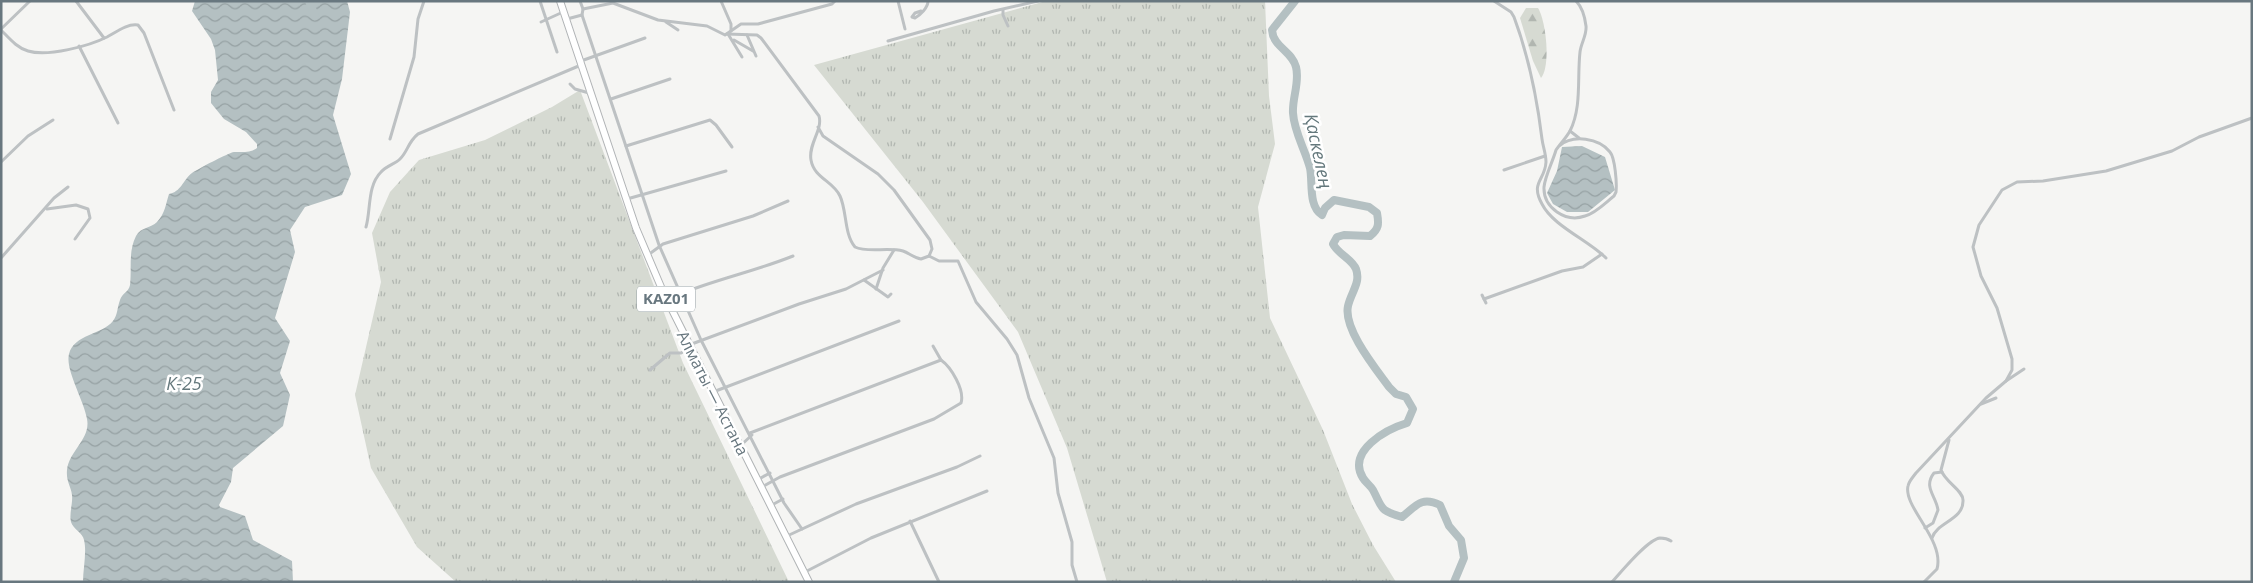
<svg xmlns="http://www.w3.org/2000/svg" width="2253" height="583" font-family="'Open Sans',sans-serif">
<style>
.grass{fill:url(#grass-tufts)}
.forest{fill:url(#forest-firs)}
.water{fill:url(#water-waves)}
.lines{fill:none;stroke-linecap:round;stroke-linejoin:round}
.river{stroke:#b4c0c2;stroke-width:8}
.highway-casing{stroke:#b1b4b6;stroke-width:8}
.street{stroke:#bdc1c3;stroke-width:3}
.highway{stroke:#fff;stroke-width:6}
.labels{text-anchor:middle;stroke-width:5;stroke-linejoin:round;paint-order:stroke}
.shield{fill:#fff;stroke:#95a0a5;stroke-width:1}
.shield-label{font-size:15px;font-weight:bold;fill:#68777f}
.street-label{font-size:16px;fill:#68777f;stroke:#fff}
.water-label{font-size:18px;font-style:italic;fill:#64787c;stroke:#fff}
</style>
<defs>
<pattern id="grass-tufts" width="24" height="20" patternUnits="userSpaceOnUse" patternTransform="scale(1.25)"><rect width="24" height="20" fill="#d6dad2"/><path d="M3 7l-1-3M5 7V3M7 7l1-3M15 17l-1-3M17 17v-4M19 17l1-3" fill="none" stroke="#b1b6b0"/></pattern>
<pattern id="forest-firs" width="22" height="20" patternUnits="userSpaceOnUse" patternTransform="scale(1.25)"><rect width="22" height="20" fill="#d6dad2"/><path d="M5 1l3.5 6h-7zM16 11l3.5 6h-7z" fill="#b1b6b0"/></pattern>
<pattern id="water-waves" width="16" height="10" patternUnits="userSpaceOnUse" patternTransform="scale(1.25)"><rect width="16" height="10" fill="#b4c0c2"/><path d="M0 5q4-4 8 0t8 0" fill="none" stroke="#96a1a3"/></pattern>
</defs>
<rect width="100%" height="100%" fill="#f5f5f3"/>
<g class="grass">
<path d="M1046 1H1265L1269 96 1275 144 1258 207 1270 318 1323 430 1352 504 1373 545 1396 582H1107L1067 448 1018 332 923 202 814 65Z"/>
<path d="M580 90 683 363 789 582H456L417 547 371 468 355 395 381 282 372 233 390 192 419 160 485 140 552 107Z"/>
</g>
<path class="forest" d="M1526 8H1538C1546 21 1551 66 1541 78L1533 61 1520 18Z"/>
<g class="water">
<path d="M195 1H305L311 6 310 1H347L350 12 342 79 333 115 351 174 342 195 305 207 290 230 295 252 275 318 290 341 280 373 290 395 283 426 233 468 231 482 219 505 220 507 245 516 253 540 292 561 293 582H83C83 569 87 552 84 540 83 533 73 529 71 522 69 514 73 503 72 495 71 486 66 482 67 470 69 451 91 439 87 419 84 400 65 370 69 354 74 334 102 335 113 321 118 314 117 308 120 300 122 293 129 292 130 285 132 268 128 252 136 236 141 227 151 228 157 222 165 214 166 203 169 194 181 192 183 180 192 173 198 169 228 153 234 152 242 152 251 153 257 148V144L246 132 224 119 211 103V92L218 80 215 50 211 39 192 11Z"/>
<path d="M1582 146 1605 157 1615 190 1588 212H1567L1553 204 1547 193 1557 171 1562 147Z"/>
</g>
<g class="lines">
<g class="river">
<path d="M309 1 315 16"/>
<path d="M1295 1 1272 30C1273 47 1292 51 1296 67 1300 82 1292 98 1293 113 1294 132 1305 149 1310 168 1313 182 1308 206 1322 215L1325 208 1334 200 1369 207 1377 213C1379 224 1379 229 1370 236L1344 235 1337 237 1333 244C1338 254 1352 259 1356 269 1361 283 1351 292 1348 306 1343 329 1376 369 1389 387L1396 394 1406 397 1413 409 1407 423C1387 429 1346 451 1363 478 1366 483 1370 485 1373 490 1383 509 1379 510 1402 517 1416 506 1421 496 1440 505L1449 526 1461 540 1464 558 1454 582"/>
</g>
<g class="highway-casing">
<path id="highway" d="M560 1 636 228 664 294 809 582"/>
</g>
<g class="street">
<path d="M76 1 104 38"/>
<path d="M540 1 557 52"/>
<path d="M580 1 583 9 582 15 659 245 701 340 784 503 802 529"/>
<path d="M721 1 731 24V31"/>
<path d="M898 1 905 29"/>
<path d="M1494 1 1511 12 1514 17C1529 57 1537 98 1542 139 1543 147 1546 154 1546 162 1545 181 1530 182 1542 204 1553 226 1588 240 1606 258"/>
<path d="M583 9 613 3 658 20 707 26 725 35 741 24H758L832 4 835 1"/>
<path d="M1003 10V15L1008 26"/>
<path d="M921 11 915 13 912 17 915 18C920 15 928 8 928 1"/>
<path d="M567 19 582 15"/>
<path d="M541 22 563 12"/>
<path d="M666 22 678 30"/>
<path d="M1 29 30 1"/>
<path d="M1 30C9 38 17 48 28 51 48 57 89 46 107 37 116 32 128 23 138 25L144 33 174 110"/>
<path d="M727 34 757 35 761 38 819 116C823 130 808 144 811 160 814 178 833 181 840 196 847 211 844 234 855 247 867 253 888 247 903 251 909 253 914 258 921 259L929 256 932 249 930 240 894 190 878 174 823 136 818 127"/>
<path d="M728 34 742 57"/>
<path d="M747 35 756 56"/>
<path d="M734 40 753 51"/>
<path d="M888 41 994 11 1038 1"/>
<path d="M79 46 118 123"/>
<path d="M581 61 645 38"/>
<path d="M570 84 575 89 589 93"/>
<path d="M611 99 670 79"/>
<path d="M1570 131 1579 138"/>
<path d="M390 139 414 57 418 19 424 1"/>
<path d="M626 146 710 120 716 125 732 147"/>
<path d="M1559 146C1573 134 1599 138 1610 152 1615 158 1617 183 1616 192L1614 196C1605 203 1596 213 1585 216 1566 223 1543 208 1544 187 1545 176 1553 161 1556 150 1560 144 1566 138 1570 131 1582 107 1577 78 1580 52 1581 43 1587 35 1586 26 1585 18 1582 7 1576 1"/>
<path d="M1 162 28 136 53 120"/>
<path d="M1504 170 1545 156"/>
<path d="M627 199 726 171"/>
<path d="M47 209 76 205 88 209 90 218 75 239"/>
<path d="M366 227C371 210 367 186 381 172 386 166 395 164 400 159 408 151 408 142 418 134L581 65"/>
<path d="M648 255 663 244 753 216 788 201"/>
<path d="M929 256 939 261H958L976 302 1007 339 1017 355 1029 398 1054 458 1058 493 1072 542V565L1077 582"/>
<path d="M1 258 54 198 68 187"/>
<path d="M864 280 888 297 891 294"/>
<path d="M876 289 883 268 894 250"/>
<path d="M680 294C717 279 756 271 793 256"/>
<path d="M1482 295 1486 303"/>
<path d="M1484 299 1562 271 1583 267 1602 254"/>
<path d="M689 345 799 304 846 289 883 270"/>
<path d="M933 346 941 360"/>
<path d="M650 370 670 353H681L690 348"/>
<path d="M2006 381 2012 370V359L1997 308 1981 276 1973 247 1979 225 2002 190 2017 182 2043 181 2106 171 2172 151 2199 137 2252 118"/>
<path d="M713 392 899 321"/>
<path d="M1981 404 1996 398"/>
<path d="M750 433 941 360C951 367 965 390 961 403L934 419 780 477 762 487"/>
<path d="M740 446 752 435"/>
<path d="M757 480 770 473"/>
<path d="M770 506 783 499"/>
<path d="M910 521 939 582"/>
<path d="M1925 528 1933 523 1938 510C1936 496 1923 487 1934 473L1942 472"/>
<path d="M787 536 856 504 957 467 980 456"/>
<path d="M1932 538C1937 522 1964 520 1963 500 1963 490 1945 482 1941 470L1949 440"/>
<path d="M805 572 871 538 987 491"/>
<path d="M1612 582C1621 572 1648 539 1660 538 1664 538 1668 539 1671 541"/>
<path d="M1924 582 1937 569C1945 540 1903 507 1908 486 1909 481 1913 477 1916 473L1986 398 2006 381 2024 369"/>
</g>
<use href="#highway" class="highway"/>
</g>
<g class="labels">
<rect class="shield" x="637" y="286.5" width="58" height="25" rx="4"/>
<g class="shield-label">
<text x="666" y="304">KАZ01</text>
</g>
<g class="street-label">
<text transform="translate(713 393) rotate(63)" y="6">Алматы — Астана</text>
</g>
<g class="water-label">
<text transform="translate(1318 151) rotate(78)" y="6">Қаскелең</text>
<text x="184" y="390">К-25</text>
</g>
</g>
<rect width="2253" height="583" fill="none" stroke="#68777f" stroke-width="5"/>
</svg>
